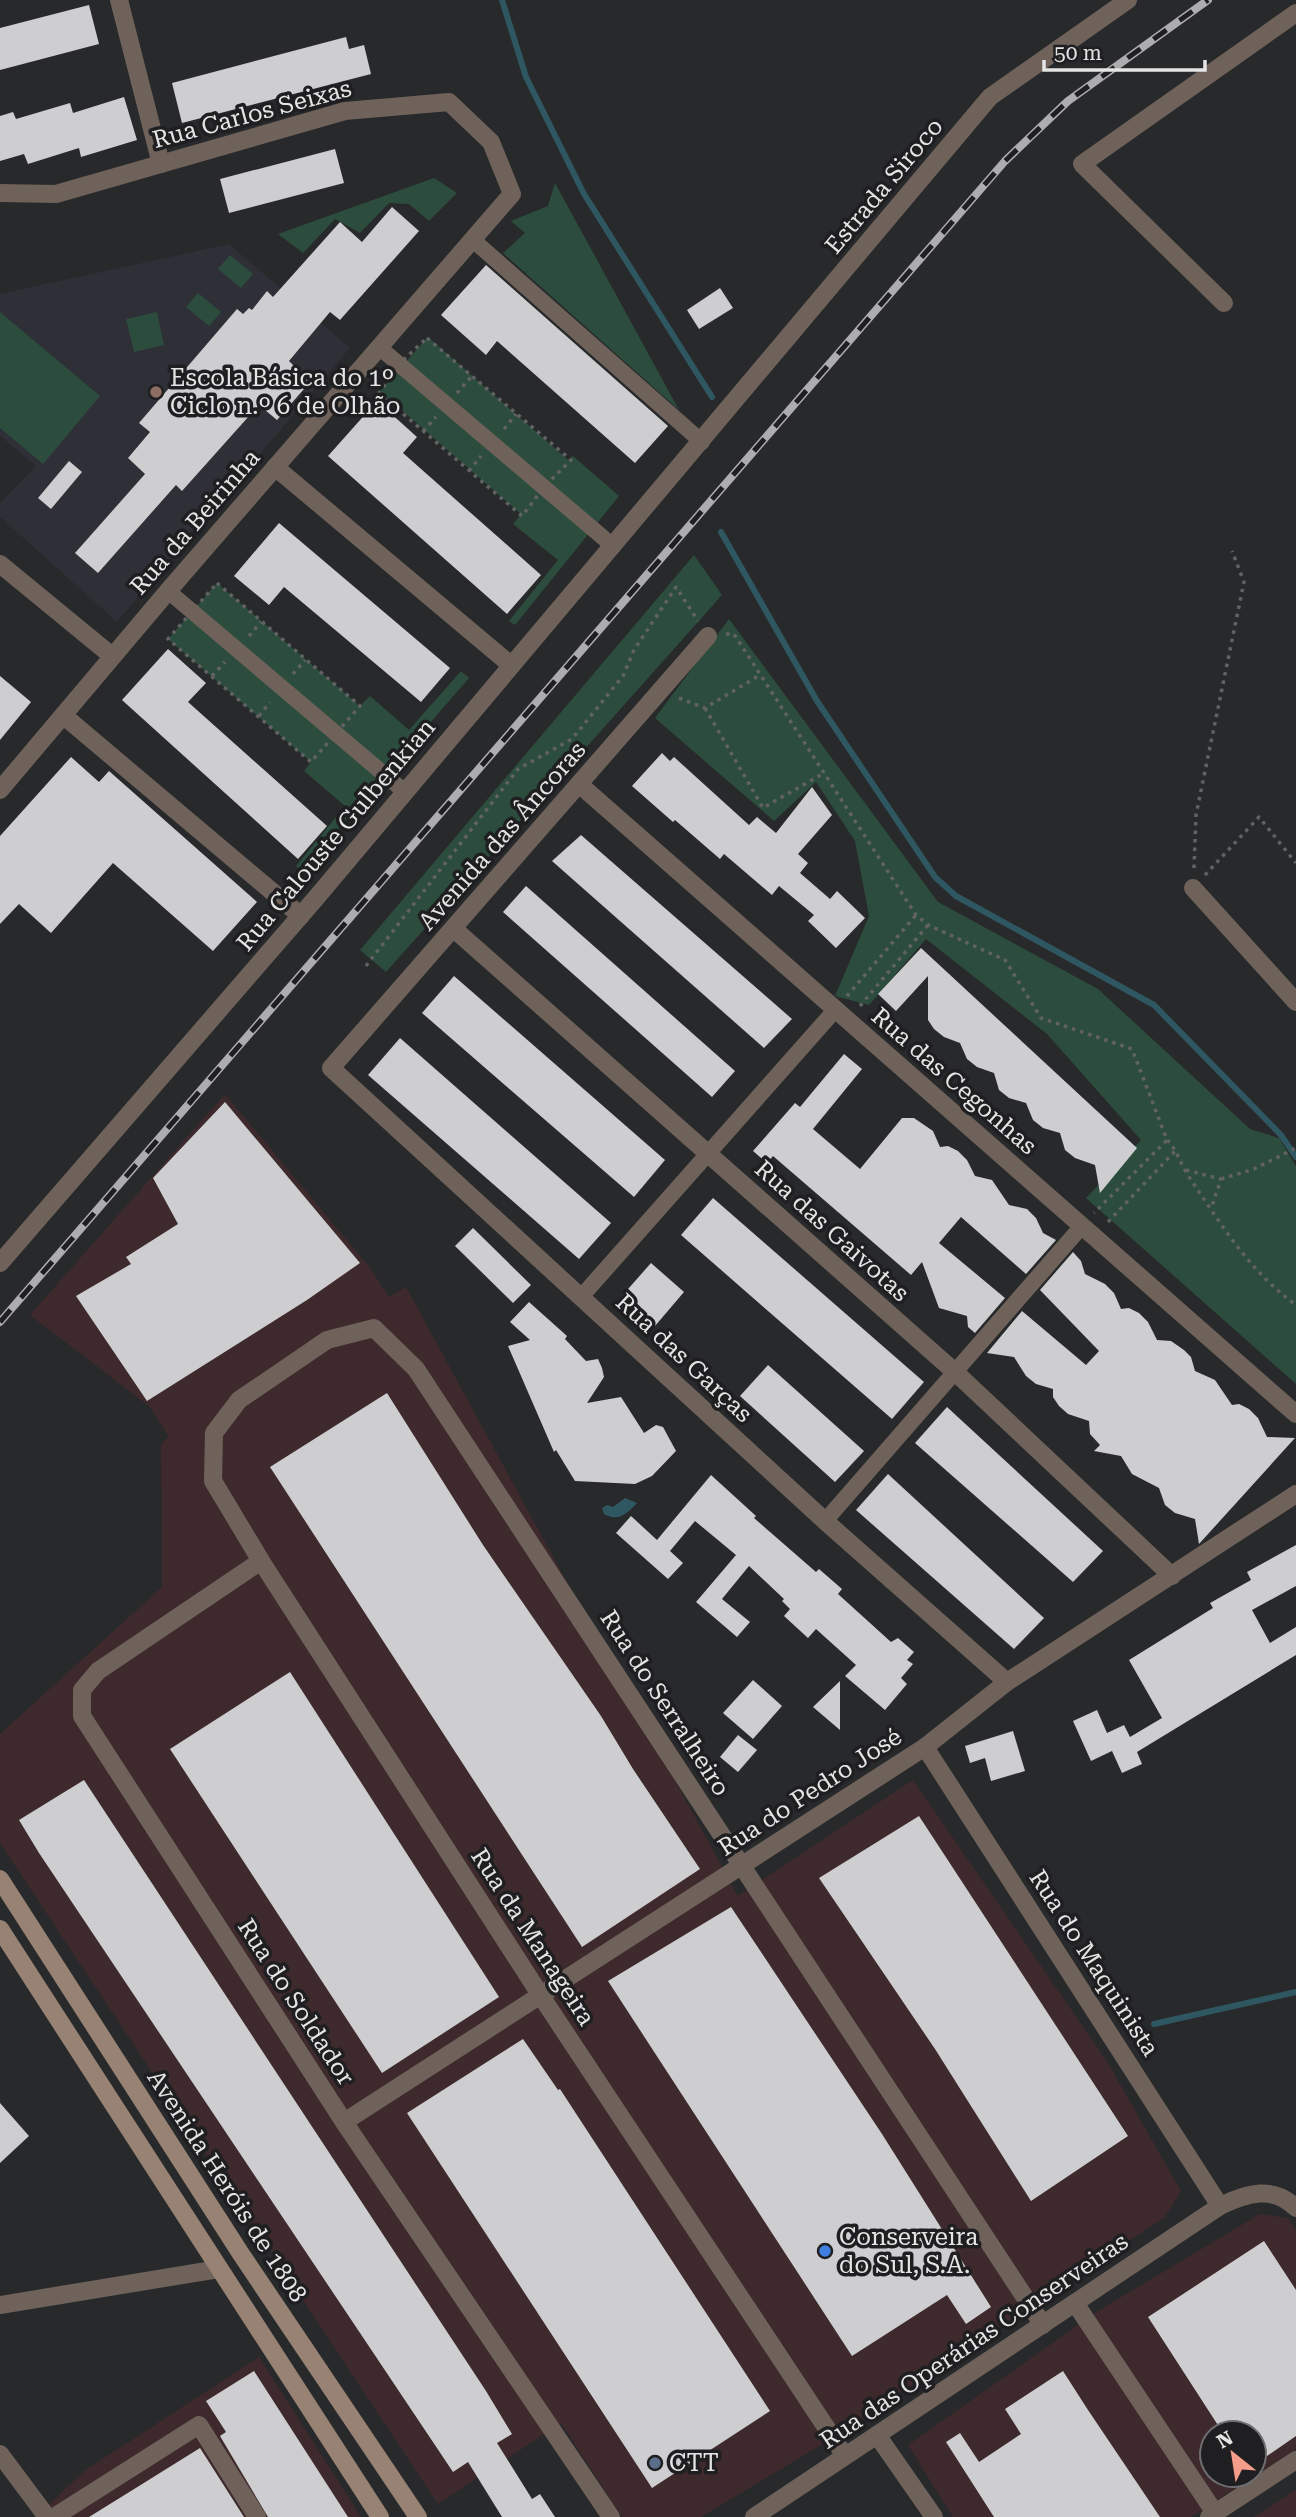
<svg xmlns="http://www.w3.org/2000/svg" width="1296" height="2517" font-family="'Roboto Serif',serif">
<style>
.built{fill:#2e2f37}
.industrial{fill:#3e2a2d;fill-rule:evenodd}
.green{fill:#2c4d3d}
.water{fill:#2f5761}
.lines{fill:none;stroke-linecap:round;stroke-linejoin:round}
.stream{stroke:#2f5761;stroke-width:6}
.building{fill:#ceced1}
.path{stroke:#616263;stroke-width:3.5;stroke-dasharray:3.5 5;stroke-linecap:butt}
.pedestrian{stroke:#6f625a;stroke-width:16}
.minor{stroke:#6f625a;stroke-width:18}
.tertiary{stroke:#6f625a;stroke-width:18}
.secondary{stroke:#978274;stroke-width:18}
.rail-casing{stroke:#adadaf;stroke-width:8}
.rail{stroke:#1f1f21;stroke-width:5;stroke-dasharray:16;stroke-linecap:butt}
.education-dot{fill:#8d6e63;stroke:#1f1f21;stroke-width:2.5}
.shop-dot{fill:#3f7fe0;stroke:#1f1f21;stroke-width:2.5}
.service-dot{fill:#5c6f8a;stroke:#1f1f21;stroke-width:2.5}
.labels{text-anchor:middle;stroke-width:7;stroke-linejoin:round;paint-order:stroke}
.street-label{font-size:24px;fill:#e5e5e6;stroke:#1f1f21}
.poi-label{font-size:24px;fill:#e5e5e6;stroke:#1f1f21;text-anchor:start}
</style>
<rect width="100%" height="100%" fill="#28292b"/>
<path class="built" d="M229 244 350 348 117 622 0 517V503L36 466 0 436V294Z"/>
<g class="industrial">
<path d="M225 1094 370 1268 389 1297 406 1287 738 1896 913 1780 1108 2063 1181 2191 1165 2217 823 2444 701 2517H622L561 2423 438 2504 0 1843V1734L162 1587 161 1444 169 1437 150 1407 30 1315Z"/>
<path d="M1260 2214 1288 2218 1296 2230V2449L1191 2517H953L908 2445 1098 2311ZM1212 2433H1254V2475H1212Z"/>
<path d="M259 2357 361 2517H36L84 2471Z"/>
<path d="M1296 2490V2517H1254L1280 2500Z"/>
</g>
<g class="green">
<path d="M434 178 457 193 429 221 409 204 389 203 360 233 335 219 303 253 278 234Z"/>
<path d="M555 183 679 410 503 253 525 233 511 221 548 206Z"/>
<path d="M230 255 253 274 241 288 218 269Z"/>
<path d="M198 293 221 312 209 326 186 307Z"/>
<path d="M0 312 100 396 43 464 0 428Z"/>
<path d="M157 312 164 345 134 352 126 319Z"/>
<path d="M428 337 568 460 573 456 619 496 515 625 509 621 558 560 513 524 521 514 380 391Z"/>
<path d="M694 555 722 595 386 972 360 950Z"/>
<path d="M217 583 360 706 370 696 409 730 461 671 469 678 301 872 296 866 345 806 304 771 311 762 168 639Z"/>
<path d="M729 619 938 902 1098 989 1250 1129 1279 1138 1296 1166V1384L1086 1198 1141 1140 1047 1034 926 939 869 1005 835 996 869 916 855 841 816 782 774 821 655 718Z"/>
</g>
<path class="water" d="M625 1498 637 1503C627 1514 618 1522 604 1514L602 1508 607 1505 613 1507Z"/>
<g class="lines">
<g class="stream">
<path d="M502 0 526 77 584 194 712 397"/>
<path d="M721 532 817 701 935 877 956 896 1154 1005 1281 1135 1296 1157"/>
<path d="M1154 2024 1296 1992"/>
</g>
</g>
<g class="building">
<path d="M89 5 99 44 0 70V28Z"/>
<path d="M346 37 349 49 364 45 371 74 182 123 172 83Z"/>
<path d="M124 97 137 140 81 157 79 148 28 164 24 154 0 161V116L13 112 16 119 70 103 73 113Z"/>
<path d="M335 149 344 183 229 213 220 179Z"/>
<path d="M392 207 419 231 340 320 330 312 289 361 310 382 277 420 259 405 182 491 176 485 98 573 75 553 145 474 128 458 150 432 139 423 237 309 243 314 249 308 252 310 267 291 273 297 340 222 362 242Z"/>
<path d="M486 265 668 426 635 463 497 341 486 355 441 315Z"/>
<path d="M720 288 733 308 699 329 687 310Z"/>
<path d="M377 401 417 437 403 453 541 575 507 614 328 456Z"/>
<path d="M69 461 82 472 51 509 38 498Z"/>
<path d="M279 523 450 668 421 702 284 587 269 605 234 576Z"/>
<path d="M168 649 206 683 188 702 327 826 298 859 122 700Z"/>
<path d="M0 676 31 702 0 740Z"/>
<path d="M662 753 670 761 674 757 749 825 757 817 776 833 812 787 832 815 798 854 808 863 800 873 830 899 837 891 865 918 836 948 808 921 814 915 779 886 772 895 724 854 720 859 675 820 673 822 632 786Z"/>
<path d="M71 757 99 782 109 771 257 902 213 951 113 863 51 933 19 904 0 924V836Z"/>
<path d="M581 835 792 1019 764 1048 552 861Z"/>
<path d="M526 886 735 1071 712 1097 503 912Z"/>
<path d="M921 948 1137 1148 1100 1193 1095 1165 1075 1158 1065 1150 1060 1133 1043 1128 1033 1120 1026 1103 1009 1098 999 1090 994 1073 977 1067 967 1059 960 1043 944 1037 934 1029 928 1020V976L896 1011 878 994Z"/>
<path d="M454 976 665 1160 634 1197 422 1013Z"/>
<path d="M400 1038 611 1223 579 1259 368 1075Z"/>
<path d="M844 1054 862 1069 813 1129 860 1169 902 1118H914L933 1131 940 1147 948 1146 958 1151 967 1160 975 1176 992 1180 1009 1205 1027 1209 1036 1218 1043 1233 1056 1240 1026 1274 961 1217 939 1243 1005 1298 975 1333 968 1327 967 1316 939 1308 922 1262 911 1275 773 1156 767 1163 753 1151 795 1103 800 1107Z"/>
<path d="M225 1102 360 1263 307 1300 147 1401 76 1296 131 1264 126 1257 178 1224 153 1178Z"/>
<path d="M713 1198 924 1382 892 1419 681 1235Z"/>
<path d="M473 1228 531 1285 513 1303 455 1246Z"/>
<path d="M1073 1252 1081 1261 1085 1274 1105 1284 1114 1293 1121 1309 1129 1308 1139 1313 1148 1322 1157 1340 1171 1341 1184 1350 1191 1357 1195 1371 1215 1380 1232 1405 1239 1404 1249 1409 1258 1418 1267 1437 1295 1438 1199 1544 1195 1519 1175 1513 1165 1505 1159 1488 1132 1474 1121 1456 1094 1451 1100 1445 1090 1434 1089 1421 1068 1414 1059 1406 1053 1397V1389L1036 1384 1026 1376 1014 1357 987 1353 1022 1311 1086 1365 1099 1351 1040 1290Z"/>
<path d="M651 1263 684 1292 655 1326 621 1297Z"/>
<path d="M529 1302 567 1336 565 1339 586 1361 598 1359 602 1368 604 1377 587 1403 621 1397 644 1433 656 1425 663 1427 676 1451 652 1476 635 1484 575 1481 556 1450 554 1452 508 1346 530 1340 510 1322Z"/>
<path d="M768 1365 864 1451 835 1482 740 1396Z"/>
<path d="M387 1393 483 1545 601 1716 633 1769 700 1869 582 1947 270 1467Z"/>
<path d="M947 1407 1103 1551 1073 1582 915 1443Z"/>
<path d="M888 1474 1044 1618 1014 1649 856 1510Z"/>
<path d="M711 1475 756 1516 754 1518 816 1572 819 1569 842 1589 838 1594 891 1642 898 1638 914 1652 907 1660 913 1664 901 1678 907 1684 885 1710 845 1676 856 1665 816 1629 808 1638 784 1616 790 1609 782 1601 784 1599 749 1566 722 1599 750 1622 737 1637 696 1602 736 1555 695 1521 670 1551 683 1563 668 1579 616 1533 631 1516 657 1540Z"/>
<path d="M1296 1545V1586L1252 1610 1270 1643 1296 1627V1655L1137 1752 1142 1764 1122 1773 1112 1751 1091 1761 1073 1721 1097 1710 1107 1733 1124 1725 1130 1737 1162 1718 1129 1660 1213 1608 1210 1603 1251 1580 1247 1572Z"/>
<path d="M290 1672 499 1997 382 2073 170 1749Z"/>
<path d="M753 1680 782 1706 753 1739 723 1713Z"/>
<path d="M840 1681V1730L813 1707Z"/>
<path d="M1013 1731 1025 1771 991 1781 985 1758 970 1763 965 1746Z"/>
<path d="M738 1735 757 1750 738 1772 720 1757Z"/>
<path d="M84 1780 486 2391 512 2434 497 2443 532 2499 540 2494 555 2517H502L468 2462 453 2472 39 1853 19 1820Z"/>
<path d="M919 1816 1128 2136 1031 2201 935 2049 819 1878Z"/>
<path d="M731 1907 882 2134 991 2307 966 2324 947 2295 852 2356 608 1981Z"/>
<path d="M523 2039 558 2090 560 2089 770 2411 652 2488 407 2113Z"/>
<path d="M0 2103 29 2136 0 2163Z"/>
<path d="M1264 2241 1296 2290V2436L1254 2465V2433H1223L1148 2317Z"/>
<path d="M254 2371 348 2517H268L220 2436 226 2432 206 2401Z"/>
<path d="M1063 2371 1088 2410 1160 2517H994L946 2442 960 2433 979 2462 1021 2434 1005 2409Z"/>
<path d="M200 2448 244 2517H89L139 2486Z"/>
</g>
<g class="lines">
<g class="path">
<path d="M427 338 571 460 544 487 522 516 379 393 399 364Z"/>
<path d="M457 393 472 376"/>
<path d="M504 429 516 414"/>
<path d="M423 431 436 417"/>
<path d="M469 471 481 456"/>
<path d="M217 583 360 706 311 762 168 639Z"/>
<path d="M726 634H734L916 915 928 925 1005 960 1041 1018 1132 1049 1167 1140 1094 1213"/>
<path d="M249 636 261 622"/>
<path d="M293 674 305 660"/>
<path d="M212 676 225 662"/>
<path d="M679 698 705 708 760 675"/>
<path d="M705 708 763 808 824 773"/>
<path d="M259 716 270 702"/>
<path d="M1194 868 1196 815 1244 582 1232 551"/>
<path d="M1205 875 1259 817 1296 863"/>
<path d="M366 966 518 769 572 739 623 676 634 650 676 587 698 621"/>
<path d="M847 996 916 915"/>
<path d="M860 1006 928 925"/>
<path d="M1167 1140C1178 1151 1180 1164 1189 1177 1221 1224 1249 1271 1296 1305"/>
<path d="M1186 1170 1221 1179 1211 1209"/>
<path d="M1221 1179 1254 1169 1296 1148"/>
<path d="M1108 1222 1176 1150"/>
</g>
<g class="pedestrian">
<path d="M473 240 702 442"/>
<path d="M380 348 613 546"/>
<path d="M168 591 405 792"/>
<path d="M581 1297 836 1009"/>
<path d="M825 1521 1082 1226"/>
</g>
<g class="minor">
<path d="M119 0 161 164"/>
<path d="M0 193 56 194 345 111 449 102 491 142 512 194 168 591 0 790"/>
<path d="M1224 303 1082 164 1296 13"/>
<path d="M275 467 511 665"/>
<path d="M0 564 112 656"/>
<path d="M708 636 331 1068 825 1521 1007 1682"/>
<path d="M64 716 301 916"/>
<path d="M579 784 1296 1414"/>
<path d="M1193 888 1296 1002"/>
<path d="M454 929 955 1372 1172 1576"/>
<path d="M261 1561 98 1671 82 1690V1716L344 2122 611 2517"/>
<path d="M344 2122 925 1747"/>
<path d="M1220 2206C1247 2193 1273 2185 1296 2208"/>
<path d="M1075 2303 1215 2513"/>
<path d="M877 2435 934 2517"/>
<path d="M0 2454 47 2517"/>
<path d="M845 2456 541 1996 261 1561 213 1481 214 1433 239 1400 327 1340 374 1328 416 1369 1043 2325"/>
<path d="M54 2517 199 2425 257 2517"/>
<path d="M1209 2517 1296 2460"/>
</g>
<g class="tertiary">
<path d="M0 1263 316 898 990 97 1128 0"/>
<path d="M0 2305 219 2269"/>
<path d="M754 2517 1220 2206 925 1747 1007 1682 1296 1494"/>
</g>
<g class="secondary">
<path d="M0 1879 241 2254 418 2517"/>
<path d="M0 1929 380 2517"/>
</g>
<g class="rail-casing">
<path id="rail" d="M0 1322 1005 161 1068 101 1208 0"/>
</g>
<use href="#rail" class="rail"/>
</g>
<circle class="education-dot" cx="156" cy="392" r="7"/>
<circle class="shop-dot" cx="825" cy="2251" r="7"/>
<circle class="service-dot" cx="655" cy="2463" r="7"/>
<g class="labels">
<g class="street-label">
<text transform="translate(252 114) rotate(-15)" y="8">Rua Carlos Seixas</text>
<text transform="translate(884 186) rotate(-50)" y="8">Estrada Siroco</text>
<text transform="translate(195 522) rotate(-49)" y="8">Rua da Beirinha</text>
<text transform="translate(336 835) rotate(-50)" y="8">Rua Calouste Gulbenkian</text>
<text transform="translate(502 836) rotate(-49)" y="8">Avenida das Âncoras</text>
<text transform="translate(954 1081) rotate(41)" y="8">Rua das Cegonhas</text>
<text transform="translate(832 1231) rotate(42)" y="8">Rua das Gaivotas</text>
<text transform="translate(684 1358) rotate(43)" y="8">Rua das Garças</text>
<text transform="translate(665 1703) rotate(57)" y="8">Rua do Serralheiro</text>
<text transform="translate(810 1792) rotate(-33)" y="8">Rua do Pedro José</text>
<text transform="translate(533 1937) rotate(57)" y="8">Rua da Manageira</text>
<text transform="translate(1094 1963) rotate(57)" y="8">Rua do Maquinista</text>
<text transform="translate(296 2002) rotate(57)" y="8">Rua do Soldador</text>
<text transform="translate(227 2186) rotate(57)" y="8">Avenida Heróis de 1808</text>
<text transform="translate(974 2341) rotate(-34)" y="8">Rua das Operárias Conserveiras</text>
</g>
<g class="poi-label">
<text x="170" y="386">Escola Básica do 1º<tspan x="170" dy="28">Ciclo n.º 6 de Olhão</tspan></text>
<text x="839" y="2245">Conserveira<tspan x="839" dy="28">do Sul, S.A.</tspan></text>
<text x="669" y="2471">CTT</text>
</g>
</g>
<g transform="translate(1233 2454) rotate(330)"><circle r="33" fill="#1f1f21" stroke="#6e6e70" stroke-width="2"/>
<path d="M0-5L12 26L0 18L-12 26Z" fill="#f49d8b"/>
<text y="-10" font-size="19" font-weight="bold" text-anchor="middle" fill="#e5e5e6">N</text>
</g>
<path d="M1044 60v10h161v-10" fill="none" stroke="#e5e5e6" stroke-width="3.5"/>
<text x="1054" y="60" font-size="21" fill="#e5e5e6" stroke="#1f1f21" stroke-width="5" paint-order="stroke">50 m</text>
</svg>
